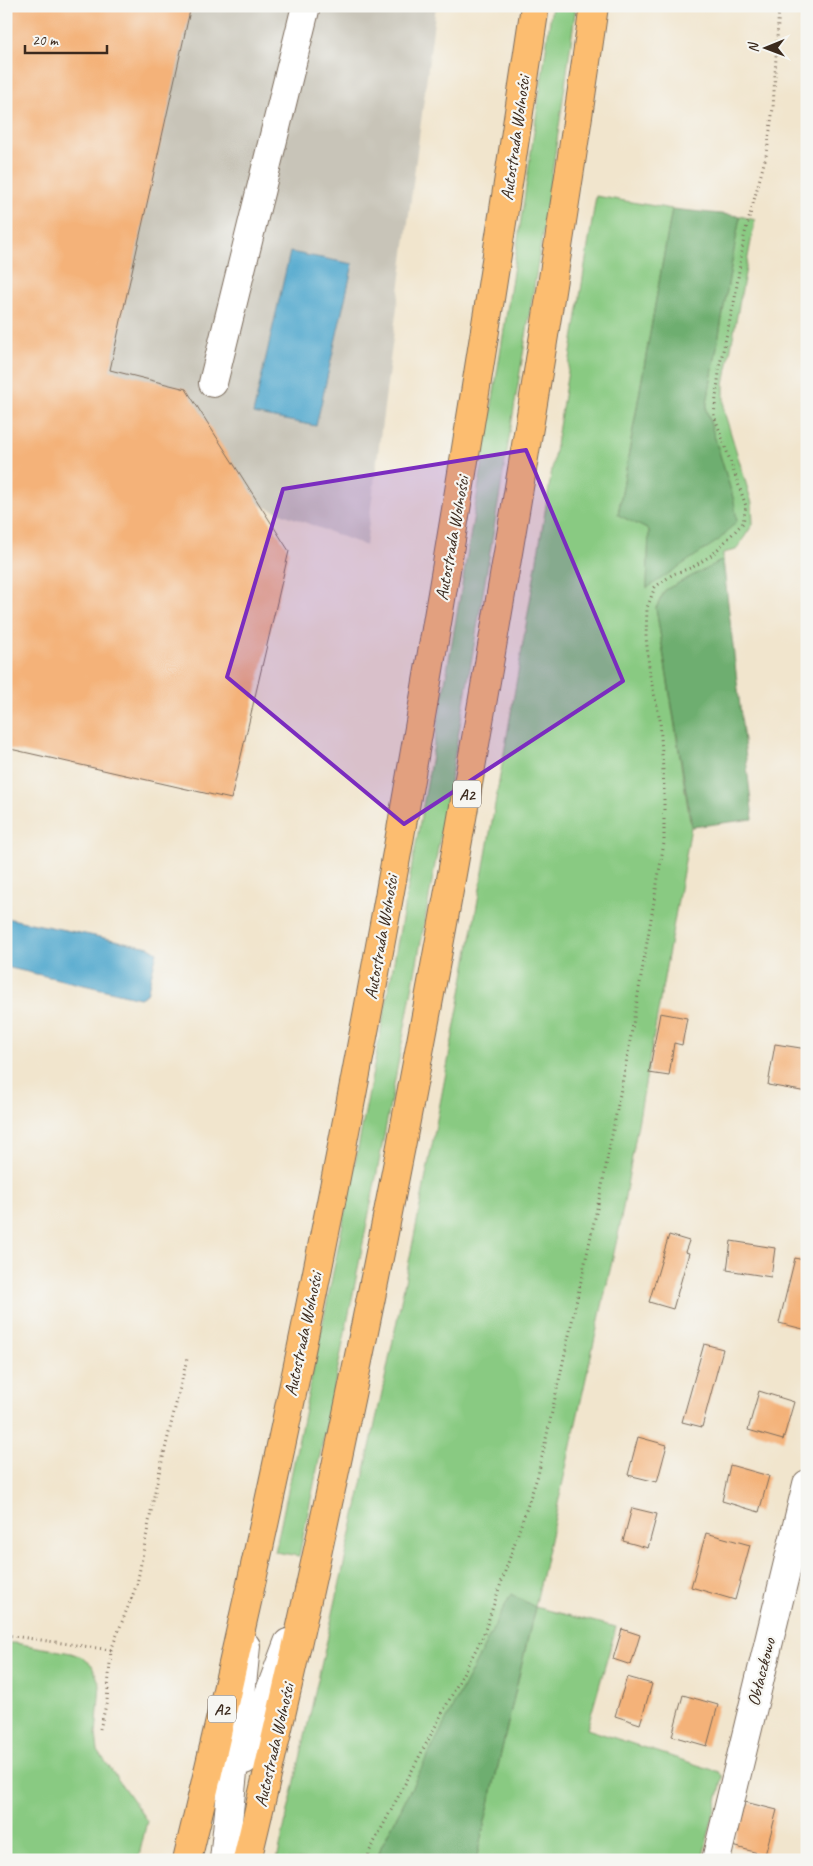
<svg xmlns="http://www.w3.org/2000/svg" width="813" height="1866" font-family="Caveat,sans-serif">
<style>
.industrial{fill:#c8c4b8}
.green{fill:#89ca82;stroke:#627a50}
.forest{fill:#6eae70;stroke:#546c47}
.water{fill:#51a8ce;stroke:#466976}
.building{fill:#f4b279}
.lines{fill:none;stroke-linecap:round;stroke-linejoin:round}
.minor-casing{stroke:#7b6b5b;stroke-width:30}
.highway-casing{stroke:#7b6b5b;stroke-width:30}
.path{stroke:#7b6b5b;stroke-width:3;stroke-dasharray:1 4;stroke-linecap:butt}
.minor{stroke:#fff;stroke-width:28}
.highway{stroke:#fcbd6f;stroke-width:28}
.marked{fill:#7b2cbf;fill-opacity:0.2;stroke:#7b2cbf;stroke-width:4;stroke-linejoin:round}
.labels{text-anchor:middle;stroke-width:4.5;stroke-linejoin:round;paint-order:stroke}
.shield{fill:#f6f6f2;stroke:#73675e;stroke-width:1}
.shield-label{font-size:16px;font-weight:bold;fill:#3b2a1e}
.street-label{font-size:18px;fill:#3b2a1e;stroke:#f6f6f2}
</style>
<rect width="100%" height="100%" fill="#f6f6f2"/>
<filter id="ink" filterUnits="userSpaceOnUse"><feTurbulence type="fractalNoise" baseFrequency=".02" numOctaves="2"/><feDisplacementMap in="SourceGraphic" scale="10" xChannelSelector="R" yChannelSelector="G"/><feConvolveMatrix kernelMatrix="1 2 1 2 8 2 1 2 1" color-interpolation-filters="sRGB"/></filter>
<filter id="wash" filterUnits="userSpaceOnUse"><feTurbulence type="fractalNoise" baseFrequency=".0096" numOctaves="4" result="noise"/><feDisplacementMap in="SourceGraphic" scale="20" xChannelSelector="R" yChannelSelector="G"/><feGaussianBlur stdDeviation="1.12" result="paint"/><feColorMatrix in="noise" values="0 0 0 0 0 0 0 0 0 0 0 0 0 0 0 0 0 1.4 0 .05"/><feComposite in="paint" operator="in"/></filter>
<g filter="url(#wash)">
<rect width="100%" height="100%" fill="#f1e5cd"/>
<path class="industrial" d="M6 6H436L366 546 100 443Z"/>
<g class="green">
<path d="M552 6H576C552 187 521 366 491 546 434 884 370 1220 299 1556L275 1552C384 1040 480 525 552 6Z"/>
<path d="M596 196 672 209 618 514 649 530 647 587 734 501 706 409 740 216 755 220 724 385V411L752 503 753 524 736 550 723 553V560L665 590 656 608 691 827 619 1230 535 1607 616 1627 587 1729 719 1772 723 1777 702 1860H476L535 1608 511 1595 381 1847 377 1860H277C314 1696 352 1533 387 1369 468 981 534 588 596 196Z"/>
<path d="M6 1643H15L71 1653 82 1657 92 1665 100 1685 96 1734 98 1751 147 1821 138 1860H6Z"/>
</g>
<g class="forest">
<path d="M672 209 740 216 706 409 734 501 737 521 719 540 647 588 649 530 618 515Z"/>
<path d="M723 560 753 819 692 827 656 608 665 590Z"/>
<path d="M511 1594 535 1607 476 1860H377L381 1847Z"/>
</g>
<g class="water">
<path d="M290 252 353 264 316 426 253 414Z"/>
<path d="M6 918 149 947 157 952 147 994 140 998 6 967Z"/>
</g>
<g id="blocks">
<g class="building">
<path d="M6 6H191L110 370 186 389 289 551 231 799 6 748Z"/>
<path d="M660 1013 687 1018 682 1045 674 1043 669 1076 649 1073Z"/>
<path d="M775 1044 807 1049V1092L768 1085Z"/>
<path d="M669 1235 689 1241 685 1252 689 1253 673 1309 649 1302Z"/>
<path d="M731 1241 775 1248 771 1277 727 1270Z"/>
<path d="M795 1258 807 1261V1330L779 1323Z"/>
<path d="M704 1344 723 1349 702 1427 682 1422Z"/>
<path d="M759 1391 794 1402 783 1440 748 1430Z"/>
<path d="M638 1437 667 1445 657 1482 628 1475Z"/>
<path d="M730 1465 769 1476 759 1512 722 1501Z"/>
<path d="M632 1508 657 1514 648 1548 623 1541Z"/>
<path d="M706 1533 750 1545 735 1600 691 1587Z"/>
<path d="M622 1629 640 1635 631 1665 613 1659Z"/>
<path d="M627 1677 652 1684 640 1724 615 1716Z"/>
<path d="M683 1695 718 1705 707 1746 672 1736Z"/>
<path d="M745 1802 777 1810 765 1855 733 1846Z"/>
</g>
</g>
</g>
<g filter="url(#ink)">
<use href="#blocks" fill-opacity="0" stroke="#7b6b5b" stroke-width="1"/>
<g class="lines">
<g class="minor-casing">
<g id="minor">
<path d="M213 383 306 6"/>
<path d="M244 1760 288 1643"/>
<path d="M224 1860 246 1646"/>
<path d="M716 1860 807 1484"/>
</g>
</g>
<g class="highway-casing">
<g id="highway">
<path d="M187 1860C335 1249 442 628 535 6"/>
<path d="M247 1860C337 1485 412 1107 478 727 520 487 560 247 594 6"/>
</g>
</g>
<g class="path">
<path d="M6 1635 111 1650"/>
<path d="M100 1729 107 1701 111 1650 137 1584 156 1486 187 1359"/>
<path d="M368 1860 369 1852 483 1636 538 1475 602 1186 628 1053 664 843V787L660 720 650 676 646 637 647 608 655 587 673 574 693 567 713 554 743 523 746 506 714 415 720 364 735 298 744 237 767 152 773 108 779 6"/>
</g>
<use href="#minor" class="minor"/>
<use href="#highway" class="highway"/>
</g>
</g>
<path class="marked" d="M526 450 623 681 404 824 227 677 283 489Z"/>
<g class="labels">
<g class="shield">
<rect x="453" y="780.5" width="28" height="27" rx="4"/>
<rect x="208" y="1695.5" width="28" height="27" rx="4"/>
</g>
<g class="shield-label">
<text x="467" y="800">A2</text>
<text x="222" y="1715">A2</text>
</g>
<g class="street-label">
<text transform="translate(515 138) rotate(-82)" y="6">Autostrada Wolności</text>
<text transform="translate(452 538) rotate(-80)" y="6">Autostrada Wolności</text>
<text transform="translate(381 937) rotate(-80)" y="6">Autostrada Wolności</text>
<text transform="translate(303 1334) rotate(-78)" y="6">Autostrada Wolności</text>
<text transform="translate(761 1672) rotate(-76)" y="6">Obłaczkowo</text>
<text transform="translate(274 1745) rotate(-77)" y="6">Autostrada Wolności</text>
</g>
</g>
<rect width="813" height="1866" fill="none" stroke="#f6f6f2" stroke-width="25"/>
<g transform="translate(766 48) rotate(269)" stroke="#f6f6f2" stroke-width="4" paint-order="stroke">
<path d="M0-4L9 19L0 12L-9 19Z" fill="#3b2a1e"/>
<text y="-8" font-size="14" font-weight="bold" text-anchor="middle" fill="#3b2a1e">N</text>
</g>
<path d="M25 45v8h82v-8" fill="none" stroke="#3b2a1e" stroke-width="2.5"/>
<text x="32" y="45" font-size="15" fill="#3b2a1e" stroke="#f6f6f2" stroke-width="4" paint-order="stroke">20 m</text>
</svg>
